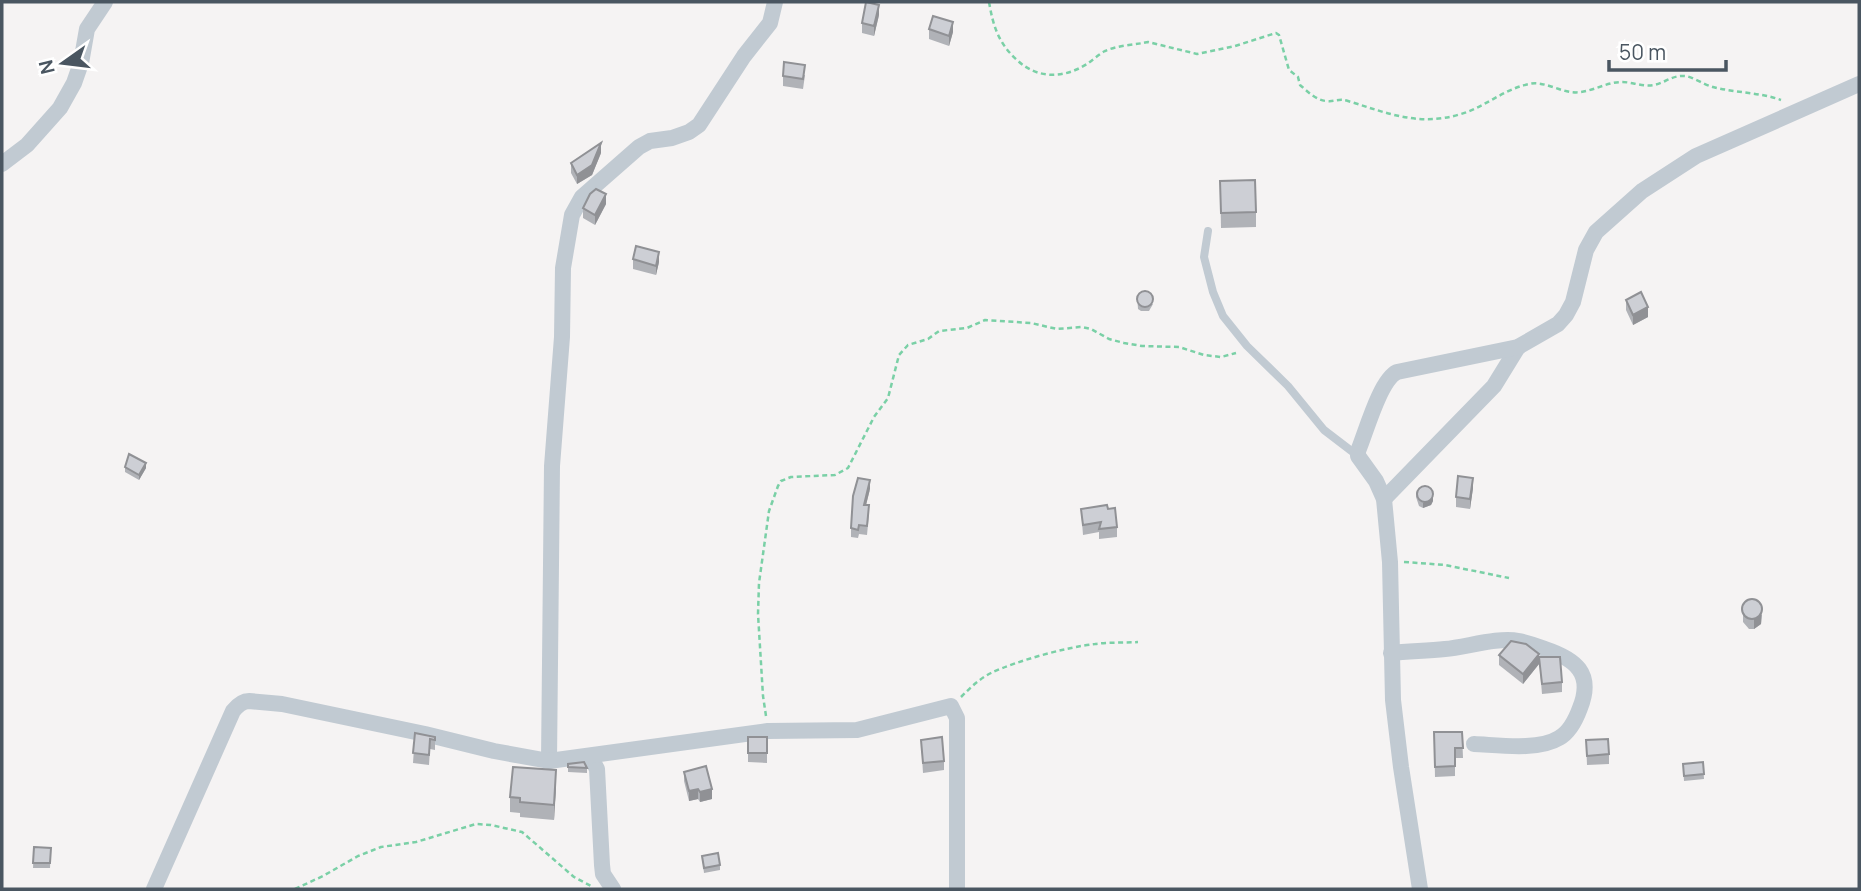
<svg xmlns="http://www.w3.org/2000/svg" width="1861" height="891" font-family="Manrope,sans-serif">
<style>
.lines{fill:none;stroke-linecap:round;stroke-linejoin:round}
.path{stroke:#7ad0a6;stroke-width:2.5;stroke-dasharray:5 3.5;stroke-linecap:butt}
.lane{stroke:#c1cad2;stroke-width:8}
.street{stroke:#c1cad2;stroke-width:16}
.wall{fill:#b0b2b7}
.shaded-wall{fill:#909195}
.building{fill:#cdcfd5;stroke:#909195;stroke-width:2}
</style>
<rect width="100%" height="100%" fill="#f5f3f3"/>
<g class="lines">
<g class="path">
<path d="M989 2C993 25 998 43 1017 60 1037 79 1063 79 1087 64 1093 60 1099 54 1105 51 1116 46 1131 45 1143 43L1148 42 1197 54 1235 46 1276 33 1279 35 1289 70 1298 77 1300 85C1307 91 1317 101 1327 101 1335 102 1339 98 1348 101 1387 113 1419 127 1461 114 1485 107 1504 89 1529 84 1546 80 1563 95 1581 92 1595 90 1608 82 1622 82 1632 82 1643 87 1654 85 1664 83 1673 75 1684 76 1692 76 1704 85 1713 87 1736 93 1759 92 1781 100"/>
<path d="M1404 562 1445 565 1509 578"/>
<path d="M961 697C970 688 979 679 991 673 1016 661 1067 647 1095 644 1109 642 1124 643 1138 642"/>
<path d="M766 716 763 696 758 614 759 583 769 511 778 486 781 481 791 477 835 475 848 468 874 417 888 398 899 355 908 345 928 339 939 331 967 328 985 320 1031 323 1057 329 1082 327 1091 329 1109 339 1124 343 1142 346 1179 347 1204 355 1221 357 1236 353"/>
<path d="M295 889 323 876 358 856 381 847 416 842 476 824 491 825 522 832 574 877 591 886"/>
</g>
<path class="lane" d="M1208 231 1204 257 1213 292 1223 316 1247 346 1288 386 1324 430 1358 456"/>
<g class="street">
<path d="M2 164 27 145 60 108 74 83 81 63 87 29 105 2"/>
<path d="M1384 499 1494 386 1518 347"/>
<path d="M1391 653C1409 651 1427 651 1445 649 1467 647 1497 637 1519 641 1528 643 1537 646 1545 649 1575 659 1594 673 1580 708 1576 719 1570 732 1559 738 1538 751 1498 745 1474 744"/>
<path d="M590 756 597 769 602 865 603 874 613 889"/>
<path d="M549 761 552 466 562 337 563 268 572 215 582 197 639 147 650 141 672 138 689 132 699 125 744 56 770 23 775 2"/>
<path d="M154 889 233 711C237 706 242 701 249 701L282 704 425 734 494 751 549 761 768 731 857 730 951 706 957 718V889"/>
<path d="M1420 889 1401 767 1393 700 1390 562 1384 499 1376 481 1358 456V451C1366 432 1380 380 1397 372L1518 347 1558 324 1566 315 1573 302 1586 250 1596 232 1642 191 1696 156 1859 84"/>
</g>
</g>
<g class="wall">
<path d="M879 15 874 36 862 33V23Z"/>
<path d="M929 29 953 32 949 46 929 39Z"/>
<path d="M805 75 803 89 783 86V76Z"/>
<path d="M601 153 592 175 577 184 571 173V163Z"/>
<path d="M1220 181 1256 212V227L1221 228Z"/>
<path d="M606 204 595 225 583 218V208Z"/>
<path d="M633 259 659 262 656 275 633 269Z"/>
<path d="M1137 295 1153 304 1149 311H1141L1138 309Z"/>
<path d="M1626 300 1648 317 1633 325 1626 310Z"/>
<path d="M125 467 146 468 139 480 125 472Z"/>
<path d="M1473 488 1470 509 1456 507V497Z"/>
<path d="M870 489 866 505 869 514 867 535 859 534 858 538 851 537V528Z"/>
<path d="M1416 492 1433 501 1431 505 1423 508 1419 506 1416 497Z"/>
<path d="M1081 509H1108L1117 527V537L1099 539V532L1083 535Z"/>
<path d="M1743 612 1762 615 1761 624 1754 629H1749L1743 622Z"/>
<path d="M1499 655 1539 664 1523 684 1499 665Z"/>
<path d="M1539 657 1562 682V692L1542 694Z"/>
<path d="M1434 732H1462L1463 758H1455V776L1435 777Z"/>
<path d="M415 733 435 737V750L430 749 429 765 413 763Z"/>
<path d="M748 737H767V763L748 762Z"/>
<path d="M921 740 944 761V770L923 773Z"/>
<path d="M1586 740 1609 754V764L1587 765Z"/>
<path d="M1703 762 1704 779 1684 781 1683 764Z"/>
<path d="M568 764 587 768V773L568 772Z"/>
<path d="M684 772 712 799 700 802 698 799 689 801 684 781Z"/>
<path d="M556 785 554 820 520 817V813L510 812V797Z"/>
<path d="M34 847 51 848 50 868H33Z"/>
<path d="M702 856 720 865V870L704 873Z"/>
</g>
<g class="shaded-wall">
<path d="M879 5V15L874 36V26Z"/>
<path d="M953 22V32L949 46V36Z"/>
<path d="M601 143V153L592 175 577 184V175Z"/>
<path d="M606 194V204L595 225V215Z"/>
<path d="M659 252V262L656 275V266Z"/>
<path d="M1648 307V317L1633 325V315Z"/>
<path d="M146 463V468L139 480V475Z"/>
<path d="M1473 478V488L1470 509V499Z"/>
<path d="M870 480V489L864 513V505Z"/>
<path d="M1433 496V501L1431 505 1423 508V503Z"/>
<path d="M1762 605 1761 624 1754 629V619Z"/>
<path d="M1539 654V664L1523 684V674Z"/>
<path d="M556 770V785L554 820V805Z"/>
<path d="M698 789V799L689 801V791Z"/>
<path d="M712 789V799L700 802V792Z"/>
</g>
<g class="building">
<path d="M866 2 879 5 874 26 862 23Z"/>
<path d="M933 16 953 22 949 36 929 29Z"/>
<path d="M784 62 805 65 803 79 783 76Z"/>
<path d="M601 143 592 165 577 175 571 163Z"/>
<path d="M1255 180 1256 212 1221 213 1220 181Z"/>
<path d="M596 189 606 194 595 215 583 208 590 194Z"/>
<path d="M636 246 659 252 656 266 633 259Z"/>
<circle cx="1145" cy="299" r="8"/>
<path d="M1641 292 1648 307 1633 315 1626 300Z"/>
<path d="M129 454 146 463 139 475 125 467Z"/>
<path d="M1458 476 1473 478 1470 499 1456 497Z"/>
<path d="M858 478 870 480 864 505H869L867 526 859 525 858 530 851 528 853 496Z"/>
<circle cx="1425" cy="494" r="8"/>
<path d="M1107 505 1108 509 1115 508 1117 527 1099 529 1101 522 1083 525 1081 509Z"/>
<circle cx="1752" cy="609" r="10"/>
<path d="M1511 641 1526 644 1539 654 1523 674 1499 655Z"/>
<path d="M1539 657H1560L1562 682 1542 684Z"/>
<path d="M1434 732H1462L1463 748H1455V766L1435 767Z"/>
<path d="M415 733 435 737V740L430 739 429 755 413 753Z"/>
<rect x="748" y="737" width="19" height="16"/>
<path d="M942 737 944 761 923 763 921 740Z"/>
<path d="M1608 739 1609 754 1587 756 1586 740Z"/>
<path d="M584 762 587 768 568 767V764Z"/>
<path d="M1703 762 1704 774 1684 776 1683 764Z"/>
<path d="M706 766 712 789 700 792 698 789 689 791 684 772Z"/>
<path d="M513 767 556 770 554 805 520 802V798L510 797Z"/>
<path d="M34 847 51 848 50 863H33Z"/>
<path d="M718 853 720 865 704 868 702 856Z"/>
</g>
<rect width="1861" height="891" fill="none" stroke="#4a5661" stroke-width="7"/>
<g transform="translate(63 63) rotate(256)" stroke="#ffffff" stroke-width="5" paint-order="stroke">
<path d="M0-5L12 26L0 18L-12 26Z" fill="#4a5661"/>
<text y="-10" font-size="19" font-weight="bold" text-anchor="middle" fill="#4a5661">N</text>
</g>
<path d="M1609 60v10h117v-10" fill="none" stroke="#4a5661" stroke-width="3.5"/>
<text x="1619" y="60" font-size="21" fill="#4a5661" stroke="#ffffff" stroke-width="5" paint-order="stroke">50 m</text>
</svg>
